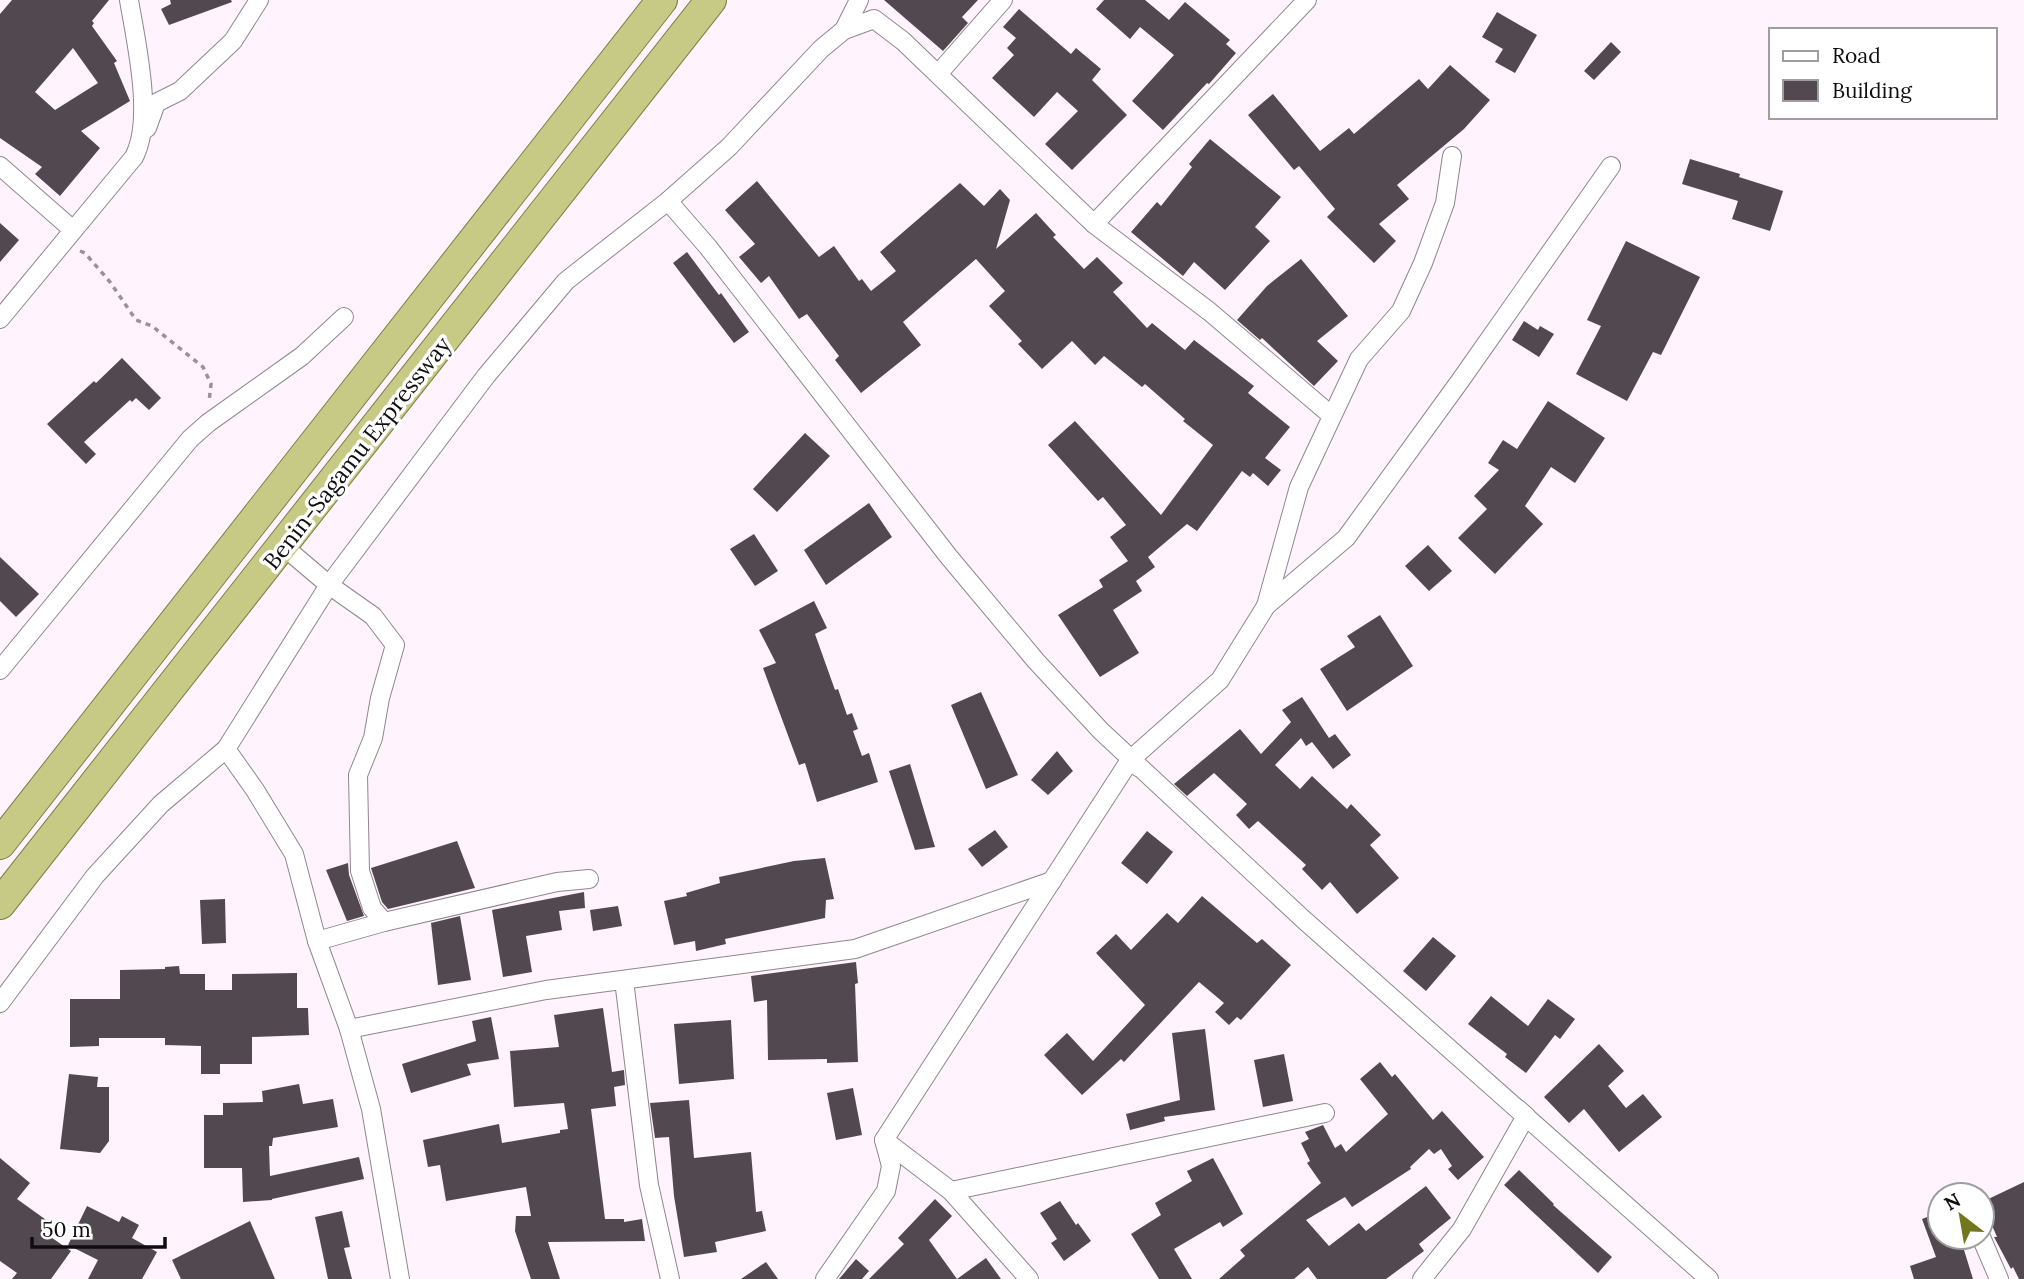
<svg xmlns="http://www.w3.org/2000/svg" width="2024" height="1279" font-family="Lora,serif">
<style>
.building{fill:#524950;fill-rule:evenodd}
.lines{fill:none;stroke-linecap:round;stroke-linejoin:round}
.minor-casing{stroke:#8f868e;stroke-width:20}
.trunk-casing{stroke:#7d7f48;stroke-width:32}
.path{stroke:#999298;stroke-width:3.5;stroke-dasharray:5 5;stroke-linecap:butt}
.minor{stroke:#fff;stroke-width:18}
.trunk{stroke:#c6ca84;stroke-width:30}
.labels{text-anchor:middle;stroke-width:7;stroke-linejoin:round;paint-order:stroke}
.street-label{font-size:23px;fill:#100d10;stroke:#fff}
</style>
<rect width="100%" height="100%" fill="#fff4fd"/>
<g class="building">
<path d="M12 0H109L92 21 94 23 92 26 117 61 114 63 130 101 81 131 100 148 60 196 35 174 42 167 0 138V14ZM73 48 98 83 55 110 35 92Z"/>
<path d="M170 0H231L232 2 169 25 161 9 171 4Z"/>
<path d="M884 0H978L962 17 968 23 943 51Z"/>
<path d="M1104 0H1145L1169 20 1185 2 1230 40 1226 44 1236 53 1209 84 1207 83 1163 130 1132 101 1174 55 1140 27 1130 39 1096 9Z"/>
<path d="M1019 9 1071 54 1076 48 1101 69 1092 80 1127 115 1072 170 1045 144 1078 111 1057 92 1034 117 992 78 1014 55 1007 48 1016 38 1003 27Z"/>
<path d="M1497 12 1537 35 1515 73 1495 62 1503 49 1482 37Z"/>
<path d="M1611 42 1621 52 1594 80 1584 71Z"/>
<path d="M1450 65 1490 100 1464 129 1397 185 1409 199 1379 224 1396 241 1374 263 1327 217 1335 209 1299 166 1294 170 1248 115 1273 94 1320 151 1349 128 1354 134 1419 79 1428 89Z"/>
<path d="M1210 139 1281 197 1255 227 1270 241 1225 290 1194 262 1183 276 1131 232 1157 202 1161 206 1192 167 1189 164Z"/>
<path d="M1690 159 1740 174 1739 177 1783 191 1770 231 1732 219 1738 201 1682 184Z"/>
<path d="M757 181 819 257 834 246 859 281 862 279 871 291 896 271 880 252 960 183 984 206 1000 189 1010 200 996 249 1036 213 1056 235 1053 237 1084 269 1097 257 1123 283 1113 292 1147 328 1152 323 1185 350 1194 340 1254 386 1248 393 1290 427 1265 458 1281 470 1268 486 1253 473 1250 477 1242 471 1197 531 1187 524 1148 557 1155 567 1136 581 1142 591 1113 610 1139 653 1100 677 1058 615 1103 587 1099 580 1128 561 1110 537 1126 525 1103 497 1098 501 1048 445 1075 421 1161 515 1213 445 1183 421 1185 419 1145 384 1142 387 1104 356 1095 365 1072 341 1042 369 1018 344 1022 341 989 306 1005 291 976 259 903 322 921 345 861 393 835 360 839 356 807 314 799 319 769 276 761 283 739 257 755 244 725 210Z"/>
<path d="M0 223 19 240 0 262Z"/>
<path d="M1626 241 1700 277 1661 355 1653 352 1627 401 1576 374 1601 326 1587 320Z"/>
<path d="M687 252 719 295 721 293 749 332 734 343 673 263Z"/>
<path d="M1301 259 1348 316 1317 341 1338 361 1314 386 1262 338 1260 340 1237 320 1267 286Z"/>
<path d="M1524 321 1538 330 1540 326 1554 334 1539 357 1512 340Z"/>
<path d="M122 358 161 398 149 410 136 398 132 402 130 400 84 442 96 454 86 464 47 424 94 381 96 383Z"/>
<path d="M1548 401 1605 438 1575 483 1551 467 1525 506 1543 524 1495 574 1458 538 1487 509 1474 496 1499 470 1488 463 1503 440 1517 449Z"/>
<path d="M805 433 830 456 777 512 753 489Z"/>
<path d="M869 503 892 537 826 585 804 550Z"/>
<path d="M754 534 778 571 755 586 730 549Z"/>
<path d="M1428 545 1452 571 1429 591 1405 566Z"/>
<path d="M0 557 39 594 16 617 0 601Z"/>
<path d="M814 601 827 628 815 634 835 690 838 689 847 715 852 713 858 729 853 731 862 756 869 753 878 782 817 802 805 763 799 765 763 668 776 663 759 630Z"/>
<path d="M1380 615 1413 666 1347 711 1320 669 1355 647 1347 636Z"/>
<path d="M981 692 1018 775 986 789 951 705Z"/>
<path d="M1302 697 1329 738 1335 734 1351 755 1333 769 1312 742 1306 746 1301 738 1275 765 1300 789 1312 776 1347 809 1351 804 1381 835 1370 845 1399 878 1357 914 1330 882 1322 890 1302 869 1306 865 1258 821 1249 829 1236 815 1247 804 1214 773 1187 796 1174 784 1240 729 1261 754 1291 722 1282 710Z"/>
<path d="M1057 751 1073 771 1048 795 1031 780Z"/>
<path d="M910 764 935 847 915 850 889 771Z"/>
<path d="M995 830 1008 847 982 867 968 849Z"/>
<path d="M1147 831 1173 852 1147 884 1121 863Z"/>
<path d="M457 841 475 888 388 909 382 902 371 868Z"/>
<path d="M825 858 834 899 826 900 825 918 725 939 726 944 696 951 695 941 674 945 664 901 687 896 686 893 720 883 719 877 794 861Z"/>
<path d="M348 863 349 875 364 916 347 921 326 870Z"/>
<path d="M584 892 585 908 559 911 562 930 526 936 532 972 503 977 492 910Z"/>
<path d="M1202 896 1257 943 1262 939 1291 965 1241 1020 1237 1017 1229 1025 1215 1012 1224 1003 1199 982 1124 1062 1121 1059 1082 1095 1044 1055 1067 1033 1093 1061 1145 1005 1096 953 1116 934 1131 950 1167 913 1178 923Z"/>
<path d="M225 899 226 943 202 944 200 900Z"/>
<path d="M618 906 622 926 593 931 590 910Z"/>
<path d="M460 916 471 980 438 985 431 923Z"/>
<path d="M1433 937 1456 956 1426 991 1403 971Z"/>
<path d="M856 962 858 983 855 984 858 1062 827 1063V1059L768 1060 767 1000 754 1002 751 976Z"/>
<path d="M179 966 180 974H205V990H232V974L297 973V1008H308L309 1035 252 1037V1064H220V1074H201V1046L165 1045V1038H99V1046L70 1047V999H120V970L165 969V967Z"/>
<path d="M1491 996 1528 1026 1548 999 1575 1019 1560 1039 1555 1035 1526 1073 1505 1057 1507 1054 1468 1024Z"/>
<path d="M603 1008 612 1072 624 1070 625 1085 614 1087 616 1106 591 1109 605 1219H624V1222L642 1219 645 1241 548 1242 560 1279H531L515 1231 516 1216H531L526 1187 446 1201 440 1165 428 1167 423 1140 499 1124 502 1143 560 1133V1130L568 1129 564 1103 514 1107 510 1051 559 1047 554 1015Z"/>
<path d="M491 1017 499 1059 467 1064 471 1075 411 1093 402 1064 476 1041 472 1021Z"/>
<path d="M731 1020 734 1079 679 1084 674 1024Z"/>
<path d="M1205 1029 1215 1110 1164 1117 1165 1121 1130 1130 1126 1114 1180 1100 1172 1033Z"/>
<path d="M1599 1044 1624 1071 1608 1086 1626 1108 1643 1094 1662 1117 1619 1152 1584 1109 1569 1123 1544 1097Z"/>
<path d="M1284 1054 1293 1101 1263 1107 1254 1060Z"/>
<path d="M1380 1062 1392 1077 1395 1074 1433 1120 1442 1111 1484 1157 1458 1180 1448 1169 1452 1166 1441 1149 1434 1154 1429 1149 1410 1167 1411 1169 1352 1207 1345 1197 1306 1220 1329 1246 1359 1223 1366 1231 1426 1186 1451 1218 1419 1244 1424 1251 1386 1279H1317L1308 1267 1294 1279H1219L1245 1256 1240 1250 1321 1183 1307 1163 1310 1161 1301 1143 1309 1139 1305 1132 1323 1125 1335 1148 1341 1144 1346 1152 1388 1114 1360 1079Z"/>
<path d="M69 1074 98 1077 97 1087H109V1141L100 1153 60 1149Z"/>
<path d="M299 1084 303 1104 333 1099 338 1127 273 1138 272 1146H269L270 1176 359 1157 364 1179 272 1199V1200L243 1202 242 1168H204V1115H223V1103L263 1102 262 1091Z"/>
<path d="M853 1088 862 1135 836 1140 827 1093Z"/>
<path d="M689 1100 694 1158 751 1152 756 1212 762 1211 766 1231 715 1242 717 1252 684 1257 674 1196 669 1137 655 1138 650 1103Z"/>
<path d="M0 1158 30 1183 17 1199 49 1222 42 1231 71 1251 51 1279H12L17 1273 0 1261Z"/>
<path d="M1213 1158 1243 1214 1223 1227 1220 1222 1174 1249 1192 1279H1159L1131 1234 1161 1215 1155 1203 1192 1181 1187 1171Z"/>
<path d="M1519 1170 1554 1204 1553 1205 1612 1257 1598 1273 1504 1185Z"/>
<path d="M2024 1182V1279H2019L2013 1267 2011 1269 1994 1237H1997L1982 1202Z"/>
<path d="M935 1199 952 1216 929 1240 957 1279 986 1258 1001 1279H869L904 1244 898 1238Z"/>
<path d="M1060 1201 1076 1225 1078 1223 1091 1241 1064 1261 1051 1243 1057 1239 1040 1213Z"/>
<path d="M87 1206 119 1222 122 1216 139 1225 132 1238 157 1252 142 1279H88L98 1260 68 1245Z"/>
<path d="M342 1211 350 1247 344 1248 352 1279H328L315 1217Z"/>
<path d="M1940 1212V1237H1960L1973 1279H1914L1910 1266 1936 1257 1922 1219Z"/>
<path d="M250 1221 275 1279H181L172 1260Z"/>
<path d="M856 1259 869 1271 862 1279H839Z"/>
<path d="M766 1262 778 1279H741Z"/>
</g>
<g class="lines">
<g class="minor-casing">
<g id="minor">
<path d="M844 30 859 0"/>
<path d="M938 74 1003 0"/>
<path d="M147 128 156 103 180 91 233 41 259 0"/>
<path d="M0 166 73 230"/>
<path d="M668 201 708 247 949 557 1036 661 1101 731 1303 919 1709 1279"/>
<path d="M1094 224 1307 0"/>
<path d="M0 319 134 157C154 119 136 42 129 0"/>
<path d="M283 546 329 585 373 616 395 645 380 698 373 738 358 775 360 871 372 908 384 922 317 941"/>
<path d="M1266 606 1299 487 1359 359 1401 311 1423 263 1445 203 1452 156"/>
<path d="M0 670 190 439 208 423 302 356 344 317"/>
<path d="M226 749 255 790 294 854 317 941 349 1029 371 1109 400 1279"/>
<path d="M1130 760 1220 680 1266 606 1346 538 1460 381 1611 166"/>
<path d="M384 922 557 882 589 879"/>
<path d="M624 980 649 1185 670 1279"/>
<path d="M0 1003 95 876 161 804 226 749 329 585 486 376 566 281 668 201 729 147 821 49 844 30 874 19 903 41 1094 224 1210 312 1332 416"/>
<path d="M349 1029 546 990 855 949 1052 881"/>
<path d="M884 1140 951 1191 1029 1279"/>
<path d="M951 1191 1325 1113"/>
<path d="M1981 1237 1999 1279"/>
<path d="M825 1279 886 1191 891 1166 884 1140 1130 760 1138 767"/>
<path d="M1422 1279 1462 1229 1526 1116 1518 1109"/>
</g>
</g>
<g class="trunk-casing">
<g id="trunk">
<path d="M0 844 662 0"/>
<path d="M0 904 711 0"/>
</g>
</g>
<path class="path" d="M80 251 85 253 110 282 136 320 152 326 203 367 211 384 209 402"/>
<use href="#minor" class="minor"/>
<use href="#trunk" class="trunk"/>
</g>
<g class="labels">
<g class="street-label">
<text transform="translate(357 453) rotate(-52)" y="8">Benin-Sagamu Expressway</text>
</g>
</g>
<rect x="1769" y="28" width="228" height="91" fill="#ffffff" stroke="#9f9e9f" stroke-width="2"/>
<rect x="1783" y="51" width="35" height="10" fill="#ffffff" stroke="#9f9e9f" stroke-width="2"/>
<text x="1832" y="63" font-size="21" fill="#100d10">Road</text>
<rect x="1783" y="80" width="35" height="21" fill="#524950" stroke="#9f9e9f" stroke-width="2"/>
<text x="1832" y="98" font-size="21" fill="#100d10">Building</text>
<g transform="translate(1961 1216) rotate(329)"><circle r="33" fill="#ffffff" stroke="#9f9e9f" stroke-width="2"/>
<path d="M0-5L12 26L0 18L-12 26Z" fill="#72761d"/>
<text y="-10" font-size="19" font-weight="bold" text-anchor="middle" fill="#100d10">N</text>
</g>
<path d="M32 1237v10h133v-10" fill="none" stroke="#100d10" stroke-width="3.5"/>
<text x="42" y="1237" font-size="21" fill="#100d10" stroke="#ffffff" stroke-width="5" paint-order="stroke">50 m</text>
</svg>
